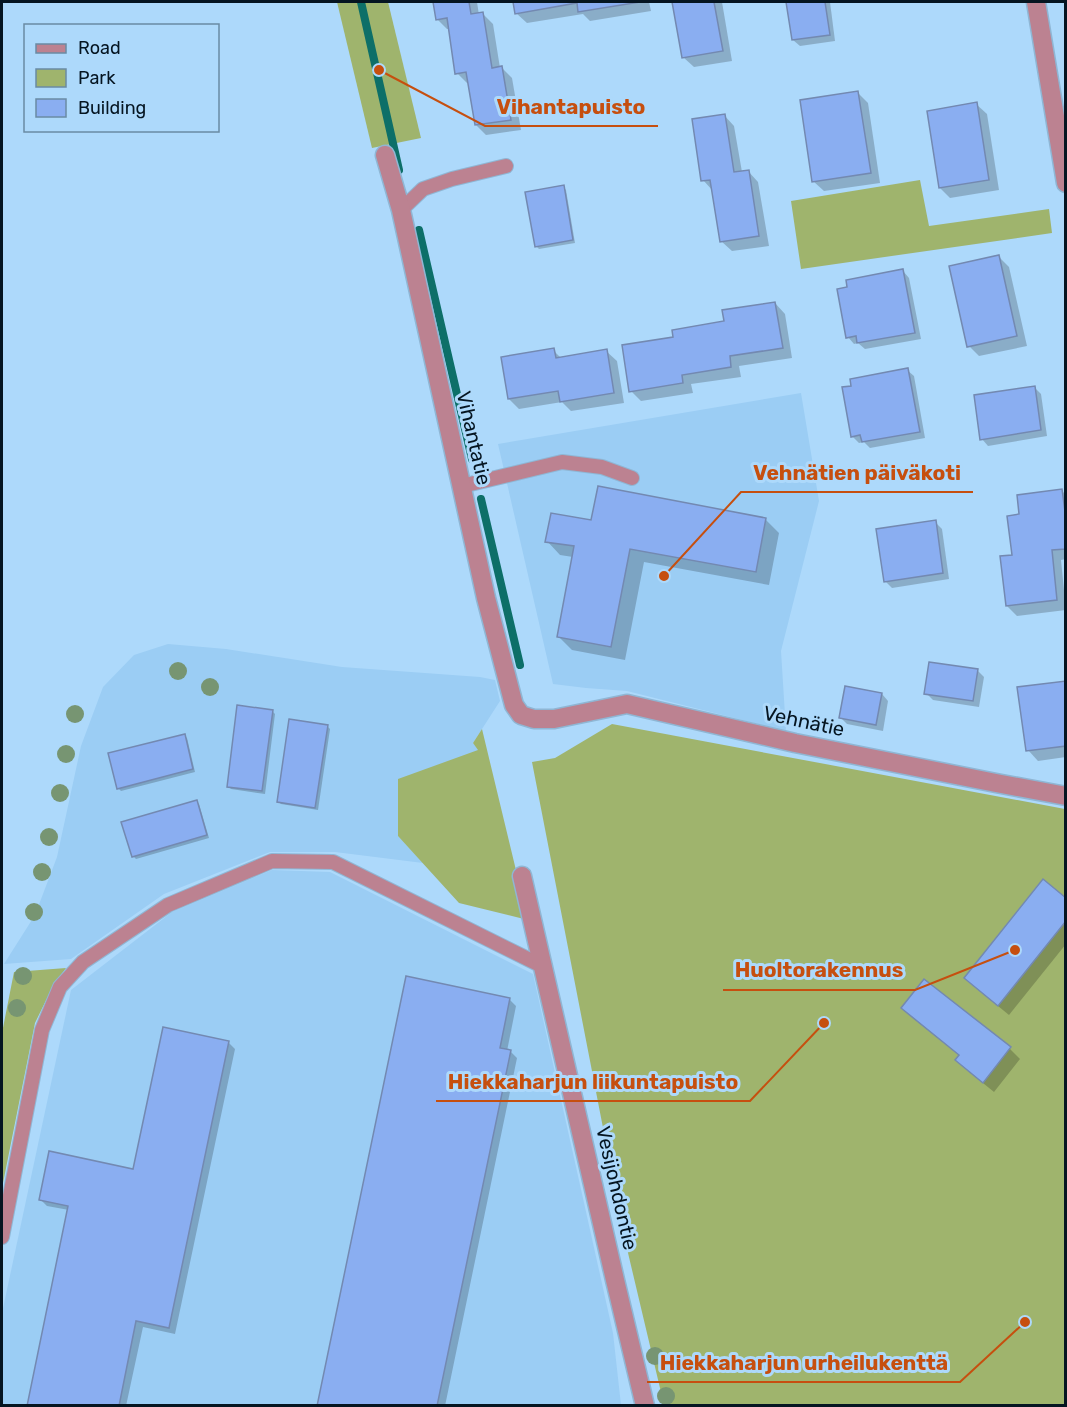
<svg xmlns="http://www.w3.org/2000/svg" width="1067" height="1407" font-family="Rubik,sans-serif">
<style>
.built{fill:#9bcdf4}
.green{fill:#9fb46d}
.shadow{fill:#0003}
.lines{fill:none;stroke-linecap:round;stroke-linejoin:round}
.stream{stroke:#0d6f68;stroke-width:8}
.building{fill:#8aaef1;stroke:#7389b1;stroke-width:1.5}
.lane-casing{stroke:#8fb6d4;stroke-width:16}
.street-casing{stroke:#8fb6d4;stroke-width:21}
.lane{stroke:#bc8291;stroke-width:14}
.street{stroke:#bc8291;stroke-width:18}
.tree{fill:#779572}
.labels{text-anchor:middle;stroke-width:6;stroke-linejoin:round;paint-order:stroke}
.street-label{font-size:20px;fill:#051521;stroke:#add9fb}
.leader{fill:none;stroke:#c64f0f;stroke-width:2}
.callout-dot{fill:#c64f0f;stroke:#add9fb;stroke-width:2}
.callout-label{font-size:21px;text-anchor:middle;font-weight:bold;fill:#c64f0f;stroke:#add9fb;stroke-width:6;stroke-linejoin:round;paint-order:stroke}
</style>
<rect width="100%" height="100%" fill="#add9fb"/>
<g class="built">
<path d="M801 393 819 501 781 651 786 731 627 691 586 688 553 684 498 444Z"/>
<path d="M168 644 226 649 342 667 480 677 495 680 500 701 473 743 479 750 398 836 423 863 335 852H270L164 894 71 959 4 964 35 915 57 857 81 746 103 687 134 655Z"/>
<path d="M272 870 330 872 533 974 613 1333 621 1405 2 1406V1313L71 990 172 912Z"/>
</g>
<g class="green">
<path d="M337 2H388L421 138 372 148Z"/>
<path d="M920 180 929 226 1049 209 1052 233 801 269 791 201Z"/>
<path d="M612 724 1065 809V1405H664L624 1236 532 762 555 758Z"/>
<path d="M482 729 528 920 459 903 398 836V779L478 750 473 743Z"/>
<path d="M66 968 53 986 35 1023 2 1188V1033L14 972Z"/>
</g>
<g class="shadow">
<path d="M434 2H477L479 15 483 14 493 24 500 68H502L512 78 521 130 486 135 476 125 469 83H467L457 73 450 29H447L437 19Z"/>
<path d="M514 2H649L651 11 590 21 583 14 527 23 516 13Z"/>
<path d="M674 2H722L732 61 694 67 683 57Z"/>
<path d="M788 2H830L835 41 800 46 793 40Z"/>
<path d="M858 93 868 103 880 183 824 191 813 181Z"/>
<path d="M976 104 987 114 999 190 950 198 940 188Z"/>
<path d="M724 115 734 126 742 172 748 171 758 182 769 246 732 251 721 241 713 191 703 180Z"/>
<path d="M563 187 566 190 575 243 539 249 536 246Z"/>
<path d="M999 257 1009 267 1027 346 979 356 969 346Z"/>
<path d="M903 271 909 278 921 339 865 349 858 343 854 344 848 337Z"/>
<path d="M775 303 785 314 792 358 739 366 741 377 691 384 693 393 641 401 631 391 675 338 726 323Z"/>
<path d="M553 350 562 359 606 351 617 361 624 403 571 411 562 402 519 409 509 399Z"/>
<path d="M907 370 914 376 925 438 870 448 864 442 859 443 852 436Z"/>
<path d="M1034 387 1041 394 1047 436 988 446 982 439Z"/>
<path d="M1062 491 1066 495V559L1061 560 1066 610 1017 616 1007 606 1013 556Z"/>
<path d="M765 519 779 533 769 585 644 562 625 660 572 650 558 636 573 557 560 555 547 541 592 522Z"/>
<path d="M935 522 942 529 949 579 892 588 885 581Z"/>
<path d="M977 670 984 677 979 707 933 700 926 693Z"/>
<path d="M1066 682V757L1038 761 1028 750Z"/>
<path d="M882 694 888 701 883 731 847 724 841 718Z"/>
<path d="M272 711 275 714 265 794 231 789 228 786Z"/>
<path d="M327 726 330 729 318 810 281 804 278 801Z"/>
<path d="M184 736 187 738 195 772 121 791 118 788Z"/>
<path d="M196 802 199 804 209 838 136 859 133 856Z"/>
<path d="M1066 899V944L1009 1015 976 988 966 978Z"/>
<path d="M925 981 1010 1049 1020 1059 994 1092 967 1070 957 1060 960 1056 913 1018 903 1008Z"/>
<path d="M509 999 516 1006 507 1051H510L517 1058 445 1406H319Z"/>
<path d="M228 1042 235 1049 175 1334 143 1327 126 1406H28L69 1210 47 1206 40 1199 134 1171Z"/>
</g>
<g class="lines">
<g class="stream">
<path d="M361 2 399 170"/>
<path d="M419 230 472 459"/>
<path d="M481 499 520 665"/>
</g>
</g>
<g class="building">
<path d="M433 2H469L471 14 483 12 492 68 502 66 511 120 475 125 466 72 455 74 447 18 436 20Z"/>
<path d="M513 2H640L578 12 577 3 515 14Z"/>
<path d="M672 2H714L723 51 682 58Z"/>
<path d="M786 2H825L830 35 792 40Z"/>
<path d="M858 91 871 173 812 182 800 100Z"/>
<path d="M977 102 989 180 939 188 927 111Z"/>
<path d="M725 114 734 172 749 170 759 236 720 242 710 180 701 181 692 119Z"/>
<path d="M564 185 573 240 535 247 525 192Z"/>
<path d="M999 255 1017 336 967 347 949 266Z"/>
<path d="M903 269 915 333 857 343 856 336 846 338 837 289 847 287 846 280Z"/>
<path d="M775 302 783 348 730 356 731 367 682 375 683 383 629 392 622 345 673 337 672 330 724 321 722 310Z"/>
<path d="M554 348 556 358 607 349 614 393 560 402 558 391 508 399 501 357Z"/>
<path d="M908 368 920 432 862 442 860 435 851 437 842 387 851 386 850 379Z"/>
<path d="M1035 386 1041 430 980 440 974 395Z"/>
<path d="M598 486 766 518 756 572 630 549 611 647 557 637 574 546 545 542 551 513 591 520Z"/>
<path d="M1062 489 1066 519V549L1052 550 1057 600 1006 606 1000 556 1012 555 1007 516 1019 514 1017 495Z"/>
<path d="M936 520 943 573 884 582 876 529Z"/>
<path d="M929 662 978 669 973 701 924 694Z"/>
<path d="M1066 681V746L1026 751 1017 687Z"/>
<path d="M845 686 882 693 876 725 839 718Z"/>
<path d="M237 705 273 710 262 791 227 787Z"/>
<path d="M289 719 328 725 315 808 277 802Z"/>
<path d="M185 734 193 769 117 789 108 753Z"/>
<path d="M197 800 207 835 132 857 121 822Z"/>
<path d="M1043 879 1066 898V921L998 1006 964 978Z"/>
<path d="M406 976 510 998 500 1048 511 1050 437 1406H317Z"/>
<path d="M924 979 1011 1047 983 1083 955 1060 959 1055 901 1008Z"/>
<path d="M163 1027 229 1041 169 1328 136 1321 119 1406H27L68 1206 39 1200 49 1151 133 1169Z"/>
</g>
<g class="lines">
<g class="lane-casing">
<g id="lane">
<path d="M401 210 423 189 452 179 506 166"/>
<path d="M462 486 562 462 602 467 632 478"/>
<path d="M2 1237 42 1030 60 987 83 962 168 905 272 861 333 862 542 966"/>
</g>
</g>
<g class="street-casing">
<g id="street">
<path d="M1036 2 1066 183"/>
<path d="M385 155 401 210 486 598 514 705 521 715 534 719H554L627 704 795 743 996 783 1066 796"/>
<path d="M522 876 615 1280 645 1406"/>
</g>
</g>
<use href="#lane" class="lane"/>
<use href="#street" class="street"/>
</g>
<g class="tree">
<circle cx="178" cy="671" r="9"/>
<circle cx="210" cy="687" r="9"/>
<circle cx="75" cy="714" r="9"/>
<circle cx="66" cy="754" r="9"/>
<circle cx="60" cy="793" r="9"/>
<circle cx="49" cy="837" r="9"/>
<circle cx="42" cy="872" r="9"/>
<circle cx="34" cy="912" r="9"/>
<circle cx="23" cy="976" r="9"/>
<circle cx="17" cy="1008" r="9"/>
<circle cx="655" cy="1356" r="9"/>
<circle cx="666" cy="1396" r="9"/>
</g>
<g class="labels">
<g class="street-label">
<text transform="translate(474 438) rotate(77)" y="7">Vihantatie</text>
<text transform="translate(804 721) rotate(12)" y="7">Vehnätie</text>
<text transform="translate(617 1188) rotate(77)" y="7">Vesijohdontie</text>
</g>
</g>
<path class="leader" d="M379 70L485 126H658M664 576L741 492H973M1015 950L915 990H723M824 1023L750 1101H436M1025 1322L960 1382H647"/>
<g class="callout-dot">
<circle cx="379" cy="70" r="6"/>
<circle cx="664" cy="576" r="6"/>
<circle cx="1015" cy="950" r="6"/>
<circle cx="824" cy="1023" r="6"/>
<circle cx="1025" cy="1322" r="6"/>
</g>
<g class="callout-label">
<text x="571" y="114">Vihantapuisto</text>
<text x="857" y="480">Vehnätien päiväkoti</text>
<text x="819" y="977">Huoltorakennus</text>
<text x="593" y="1089">Hiekkaharjun liikuntapuisto</text>
<text x="804" y="1370">Hiekkaharjun urheilukenttä</text>
</g>
<rect width="1067" height="1407" fill="none" stroke="#051521" stroke-width="6"/>
<rect x="24" y="24" width="195" height="108" fill="#add9fb" stroke="#6a8ba4" stroke-width="1.5"/>
<rect x="36" y="44" width="30" height="9" fill="#bc8291" stroke="#6a8ba4" stroke-width="1.5"/>
<text x="78" y="54" font-size="18" fill="#051521">Road</text>
<rect x="36" y="69" width="30" height="18" fill="#9fb46d" stroke="#6a8ba4" stroke-width="1.5"/>
<text x="78" y="84" font-size="18" fill="#051521">Park</text>
<rect x="36" y="99" width="30" height="18" fill="#8aaef1" stroke="#6a8ba4" stroke-width="1.5"/>
<text x="78" y="114" font-size="18" fill="#051521">Building</text>
</svg>
